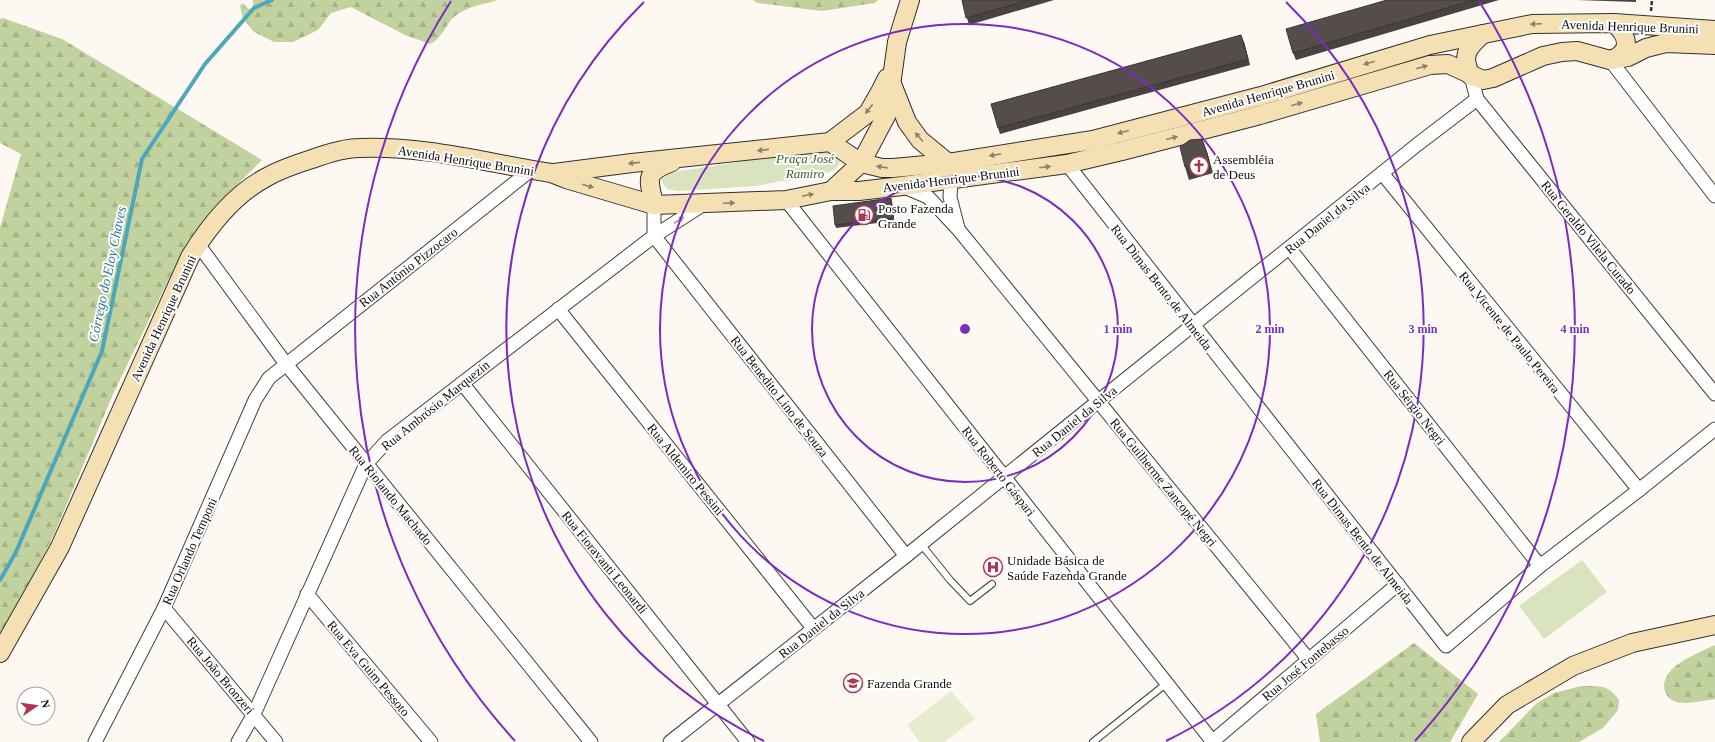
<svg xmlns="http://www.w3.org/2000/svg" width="1715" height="742" font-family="'Times New Roman',serif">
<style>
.forest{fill:url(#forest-firs)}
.park{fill:#d9e4be}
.pitch{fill:#e8eccf}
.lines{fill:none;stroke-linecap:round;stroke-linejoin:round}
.stream{stroke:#4ca6bc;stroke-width:4}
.service-casing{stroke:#414141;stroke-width:8}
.minor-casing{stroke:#414141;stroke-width:15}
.secondary-casing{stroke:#303030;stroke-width:20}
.path{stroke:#303030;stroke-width:2.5;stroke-dasharray:4 2;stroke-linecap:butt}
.service{stroke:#fff;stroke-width:6}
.minor{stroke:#fff;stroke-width:13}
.secondary{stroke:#f5e0b4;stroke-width:18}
.wall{fill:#494241}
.shaded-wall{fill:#3c3635}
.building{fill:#554d4c;stroke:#3c3635}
.oneway{fill:#8d8269}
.oneway2{fill:#9f9f9f}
.ring{fill:none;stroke:#7b2cbf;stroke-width:2}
.labels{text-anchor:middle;stroke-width:4;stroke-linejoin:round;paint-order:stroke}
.street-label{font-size:13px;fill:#0e0e0e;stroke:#fff}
.park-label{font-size:13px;font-style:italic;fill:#3d5d26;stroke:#fff}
.poi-label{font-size:13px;fill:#0e0e0e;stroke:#fff;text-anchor:start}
.water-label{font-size:14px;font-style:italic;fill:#277790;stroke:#fff}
.centre{fill:#7b2cbf;stroke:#fff;stroke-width:2}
.ring-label{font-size:12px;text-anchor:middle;font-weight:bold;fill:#7b2cbf;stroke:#fff;stroke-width:4;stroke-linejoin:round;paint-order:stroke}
</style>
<defs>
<pattern id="forest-firs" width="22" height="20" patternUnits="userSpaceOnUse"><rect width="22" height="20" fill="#c1d29f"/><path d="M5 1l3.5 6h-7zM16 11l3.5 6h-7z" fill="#a5b388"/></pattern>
</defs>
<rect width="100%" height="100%" fill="#fdf8f1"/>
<g class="forest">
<path d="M253 0H498C483 4 466 7 454 17 445 25 442 39 430 44L405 35 351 7 331 13 318 30 293 42H274L254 32 243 18 240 6 242 3 249 9 253 8Z"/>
<path d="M753 0H878L875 3 822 11 757 3Z"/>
<path d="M3 18 62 39 262 160 219 203 180 256 114 392 53 537 0 638V228L21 154 0 143V19Z"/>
<path d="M1414 643 1478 694 1450 742H1320L1316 714Z"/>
<path d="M1715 645V699C1697 701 1666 712 1664 685 1664 678 1671 669 1677 665 1688 657 1702 651 1715 645Z"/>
<path d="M1581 686C1599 686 1608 684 1619 700L1618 710 1603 728 1579 742H1499L1537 703 1554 693Z"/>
</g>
<g class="park">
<path d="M824 149 840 159 839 165 834 170 808 179 782 181 756 186 678 191 667 189 662 182 660 174Z"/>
<path d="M1582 560 1607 592 1544 639 1519 606Z"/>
</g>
<path class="pitch" d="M951 691 975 719 944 742H920L907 725Z"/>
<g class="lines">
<path class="stream" d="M0 580 16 552 102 351 142 159 205 64 254 8 272 0"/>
<g class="service-casing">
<g id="service">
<path d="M921 544 950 580 970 601 992 584"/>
<path d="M1093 742 1167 683"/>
</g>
</g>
<g class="minor-casing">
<g id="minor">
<path d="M1610 60 1715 196"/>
<path d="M1471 76 1477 99 1715 394"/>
<path d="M1067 164 1446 646 1540 566 1639 490 1715 429"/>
<path d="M1382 173 1639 490"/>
<path d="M951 179 950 197 958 228"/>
<path d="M902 186 928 197 958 229 1309 660"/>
<path d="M786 200 1213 742"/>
<path d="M654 236 906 556"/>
<path d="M654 236V205"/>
<path d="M198 244 286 364 591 742"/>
<path d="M1290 249 1540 566"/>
<path d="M558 309 813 628"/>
<path d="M462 383 748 742"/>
<path d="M307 594 431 742"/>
<path d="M164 608 276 742"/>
<path d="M1213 741 1398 584"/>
<path d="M95 742 164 608 255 400 269 378 531 170"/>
<path d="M238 742 254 714 366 464 387 441 654 236 704 204"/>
<path d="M670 742 906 556 1418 144 1477 99"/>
</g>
</g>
<g class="secondary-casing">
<g id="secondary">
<path d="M1611 60C1632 51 1629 37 1614 23"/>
<path d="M1471 76C1461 55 1467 48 1483 34"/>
<path d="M892 84 907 122 920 140 948 163"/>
<path d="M830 142 861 163 882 168H893L948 163 1093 140 1261 96 1430 45 1532 24 1614 23 1715 30"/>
<path d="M830 142 868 113 880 92 887 78"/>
<path d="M554 173 632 163 830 142"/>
<path d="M831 191 861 163 887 114 897 42 910 0"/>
<path d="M654 205C649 178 643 173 672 162"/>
<path d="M0 653 60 547 190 257C209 226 234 194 267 177 281 169 296 164 312 159 326 154 344 148 359 148 424 145 487 163 551 173L566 179 654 205 786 200 831 191H859L902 186 1067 164 1122 151 1260 115 1430 65 1448 64 1483 80 1493 78 1543 56 1562 52 1577 51 1610 60 1628 57 1646 48 1666 43 1715 45"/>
<path d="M1471 742 1507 705 1573 666 1632 643 1715 625"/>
</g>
</g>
<path class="path" d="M1651 11 1652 0"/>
<use href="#service" class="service"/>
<use href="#minor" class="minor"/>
<use href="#secondary" class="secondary"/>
</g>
<g class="wall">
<path d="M962 0H1054L969 25Z"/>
<path d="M1387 0H1499L1296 60 1293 53Z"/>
<path d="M1577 0H1636V2Z"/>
<path d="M1244 42 1250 65 1000 134 998 128Z"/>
<path d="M1202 139 1207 152 1213 173 1189 180 1185 167Z"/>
<path d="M892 202 894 221 836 228 835 225Z"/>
</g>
<g class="shaded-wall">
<path d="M1241 35 1244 42 1250 65 1248 59Z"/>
<path d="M1202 139 1207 152 1213 173 1209 160Z"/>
<path d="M891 198 892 202 894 221 893 218Z"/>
</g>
<g class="building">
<path d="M962 0H1029L966 18Z"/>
<path d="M1387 0H1474L1293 53 1286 29Z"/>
<path d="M1241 35 1248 59 998 128 991 104Z"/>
<path d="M1202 139 1209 160 1185 167 1180 147 1190 140Z"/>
<path d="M891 198 893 218 835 225 833 206Z"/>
</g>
<defs><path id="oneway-solid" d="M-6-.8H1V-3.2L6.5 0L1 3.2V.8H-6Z"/></defs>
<g class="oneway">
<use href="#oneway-solid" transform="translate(1536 24) rotate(177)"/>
<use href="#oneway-solid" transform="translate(1369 63) rotate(164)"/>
<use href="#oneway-solid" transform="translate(1422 67) rotate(-16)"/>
<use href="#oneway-solid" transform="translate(1297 104) rotate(-16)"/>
<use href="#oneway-solid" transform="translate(869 109) rotate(128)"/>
<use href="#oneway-solid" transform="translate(1123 132) rotate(165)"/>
<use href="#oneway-solid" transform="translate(919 137) rotate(-131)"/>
<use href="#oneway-solid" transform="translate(1172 138) rotate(-15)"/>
<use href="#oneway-solid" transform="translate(763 150) rotate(174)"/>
<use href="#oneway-solid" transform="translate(995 155) rotate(171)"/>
<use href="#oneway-solid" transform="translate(634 163) rotate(174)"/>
<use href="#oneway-solid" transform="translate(882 167) rotate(-171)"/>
<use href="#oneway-solid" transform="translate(1045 167) rotate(-7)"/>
<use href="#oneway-solid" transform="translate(588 186) rotate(16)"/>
<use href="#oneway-solid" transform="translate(808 195) rotate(-12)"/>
<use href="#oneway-solid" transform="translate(729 203) rotate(-3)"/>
</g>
<use class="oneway2" href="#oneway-solid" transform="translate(679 220) rotate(-33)"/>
<g class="ring">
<circle cx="965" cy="329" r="153"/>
<circle cx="965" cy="329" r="305"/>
<path d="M764 741A458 458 0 0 1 644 2M1286 2A458 458 0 0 1 1166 741"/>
<path d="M515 741A610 610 0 0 1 451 1M1479 1A610 610 0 0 1 1415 741"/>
</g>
<defs>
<g id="church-ring" transform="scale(1)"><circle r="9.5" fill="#fff" stroke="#ac3855" stroke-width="1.5"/><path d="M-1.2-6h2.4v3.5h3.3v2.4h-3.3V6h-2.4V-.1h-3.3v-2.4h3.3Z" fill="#ac3855"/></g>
<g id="fuel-ring" transform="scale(1)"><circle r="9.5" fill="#fff" stroke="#ac3855" stroke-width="1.5"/><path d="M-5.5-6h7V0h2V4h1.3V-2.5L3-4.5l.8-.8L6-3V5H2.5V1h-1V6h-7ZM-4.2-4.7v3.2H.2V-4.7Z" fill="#ac3855"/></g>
<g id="hospital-ring" transform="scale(1)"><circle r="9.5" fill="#fff" stroke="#ac3855" stroke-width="1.5"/><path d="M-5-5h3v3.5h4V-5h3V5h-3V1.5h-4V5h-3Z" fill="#ac3855"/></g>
<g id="school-ring" transform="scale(1)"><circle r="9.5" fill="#fff" stroke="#ac3855" stroke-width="1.5"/><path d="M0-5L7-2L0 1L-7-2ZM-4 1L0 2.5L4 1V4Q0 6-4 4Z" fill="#ac3855"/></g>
</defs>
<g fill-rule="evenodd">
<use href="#church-ring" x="1199" y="166"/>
<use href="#fuel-ring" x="864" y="215"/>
<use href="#hospital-ring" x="993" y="567"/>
<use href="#school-ring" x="853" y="683"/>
</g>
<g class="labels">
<g class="street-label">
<text transform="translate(1630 26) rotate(2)" y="5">Avenida Henrique Brunini</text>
<text transform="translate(1268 93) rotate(-16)" y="5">Avenida Henrique Brunini</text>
<text transform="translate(466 160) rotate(9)" y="5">Avenida Henrique Brunini</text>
<text transform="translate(951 179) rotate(-7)" y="5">Avenida Henrique Brunini</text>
<text transform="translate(1327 218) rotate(-39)" y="5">Rua Daniel da Silva</text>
<text transform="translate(1589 237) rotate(51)" y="5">Rua Geraldo Vilela Curado</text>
<text transform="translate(408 267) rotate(-38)" y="5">Rua Antônio Pizzocaro</text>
<text transform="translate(1162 287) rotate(52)" y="5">Rua Dimas Bento de Almeida</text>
<text transform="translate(163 318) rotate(-65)" y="5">Avenida Henrique Brunini</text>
<text transform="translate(1510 332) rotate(51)" y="5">Rua Vicente de Paulo Pereira</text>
<text transform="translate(780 396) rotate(52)" y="5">Rua Benedito Lino de Souza</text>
<text transform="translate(435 405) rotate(-39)" y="5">Rua Ambrósio Marquezin</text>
<text transform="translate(1415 407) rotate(52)" y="5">Rua Sérgio Negri</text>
<text transform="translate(1074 421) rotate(-39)" y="5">Rua Daniel da Silva</text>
<text transform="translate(686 469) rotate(51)" y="5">Rua Aldemiro Pessini</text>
<text transform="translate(999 471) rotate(52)" y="5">Rua Roberto Gáspari</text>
<text transform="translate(1164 482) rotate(51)" y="5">Rua Guilherme Zancopé Negri</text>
<text transform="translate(391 495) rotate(51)" y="5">Rua Riolando Machado</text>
<text transform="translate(1363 541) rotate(52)" y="5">Rua Dimas Bento de Almeida</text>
<text transform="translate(189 551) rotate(-66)" y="5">Rua Orlando Temponi</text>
<text transform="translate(605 562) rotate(51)" y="5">Rua Fioravanti Leonardi</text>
<text transform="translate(821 623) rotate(-38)" y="5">Rua Daniel da Silva</text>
<text transform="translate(1305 663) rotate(-40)" y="5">Rua José Fontebasso</text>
<text transform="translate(369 668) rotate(50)" y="5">Rua Eva Guim Pessoto</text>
<text transform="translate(221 675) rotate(50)" y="5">Rua João Bronzeri</text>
</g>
<g class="park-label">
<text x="805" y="163">Praça José<tspan x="805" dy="15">Ramiro</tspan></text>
</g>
<g class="poi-label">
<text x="1213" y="164">Assembléia<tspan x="1213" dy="15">de Deus</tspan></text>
<text x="878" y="213">Posto Fazenda<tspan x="878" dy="15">Grande</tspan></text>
<text x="1007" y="565">Unidade Básica de<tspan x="1007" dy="15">Saúde Fazenda Grande</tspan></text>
<text x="867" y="688">Fazenda Grande</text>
</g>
<g class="water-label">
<text transform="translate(107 274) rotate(-78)" y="5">Córrego do Eloy Chaves</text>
</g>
</g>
<circle cx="965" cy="329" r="6" class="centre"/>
<g class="ring-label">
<text x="1118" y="333">1 min</text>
<text x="1270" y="333">2 min</text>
<text x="1423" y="333">3 min</text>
<text x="1575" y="333">4 min</text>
</g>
<g transform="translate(36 706) rotate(77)"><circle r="19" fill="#ffffff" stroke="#9f9f9f"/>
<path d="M0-3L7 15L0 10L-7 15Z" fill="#ac3855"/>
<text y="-6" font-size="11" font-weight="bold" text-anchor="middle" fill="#0e0e0e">N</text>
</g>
</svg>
